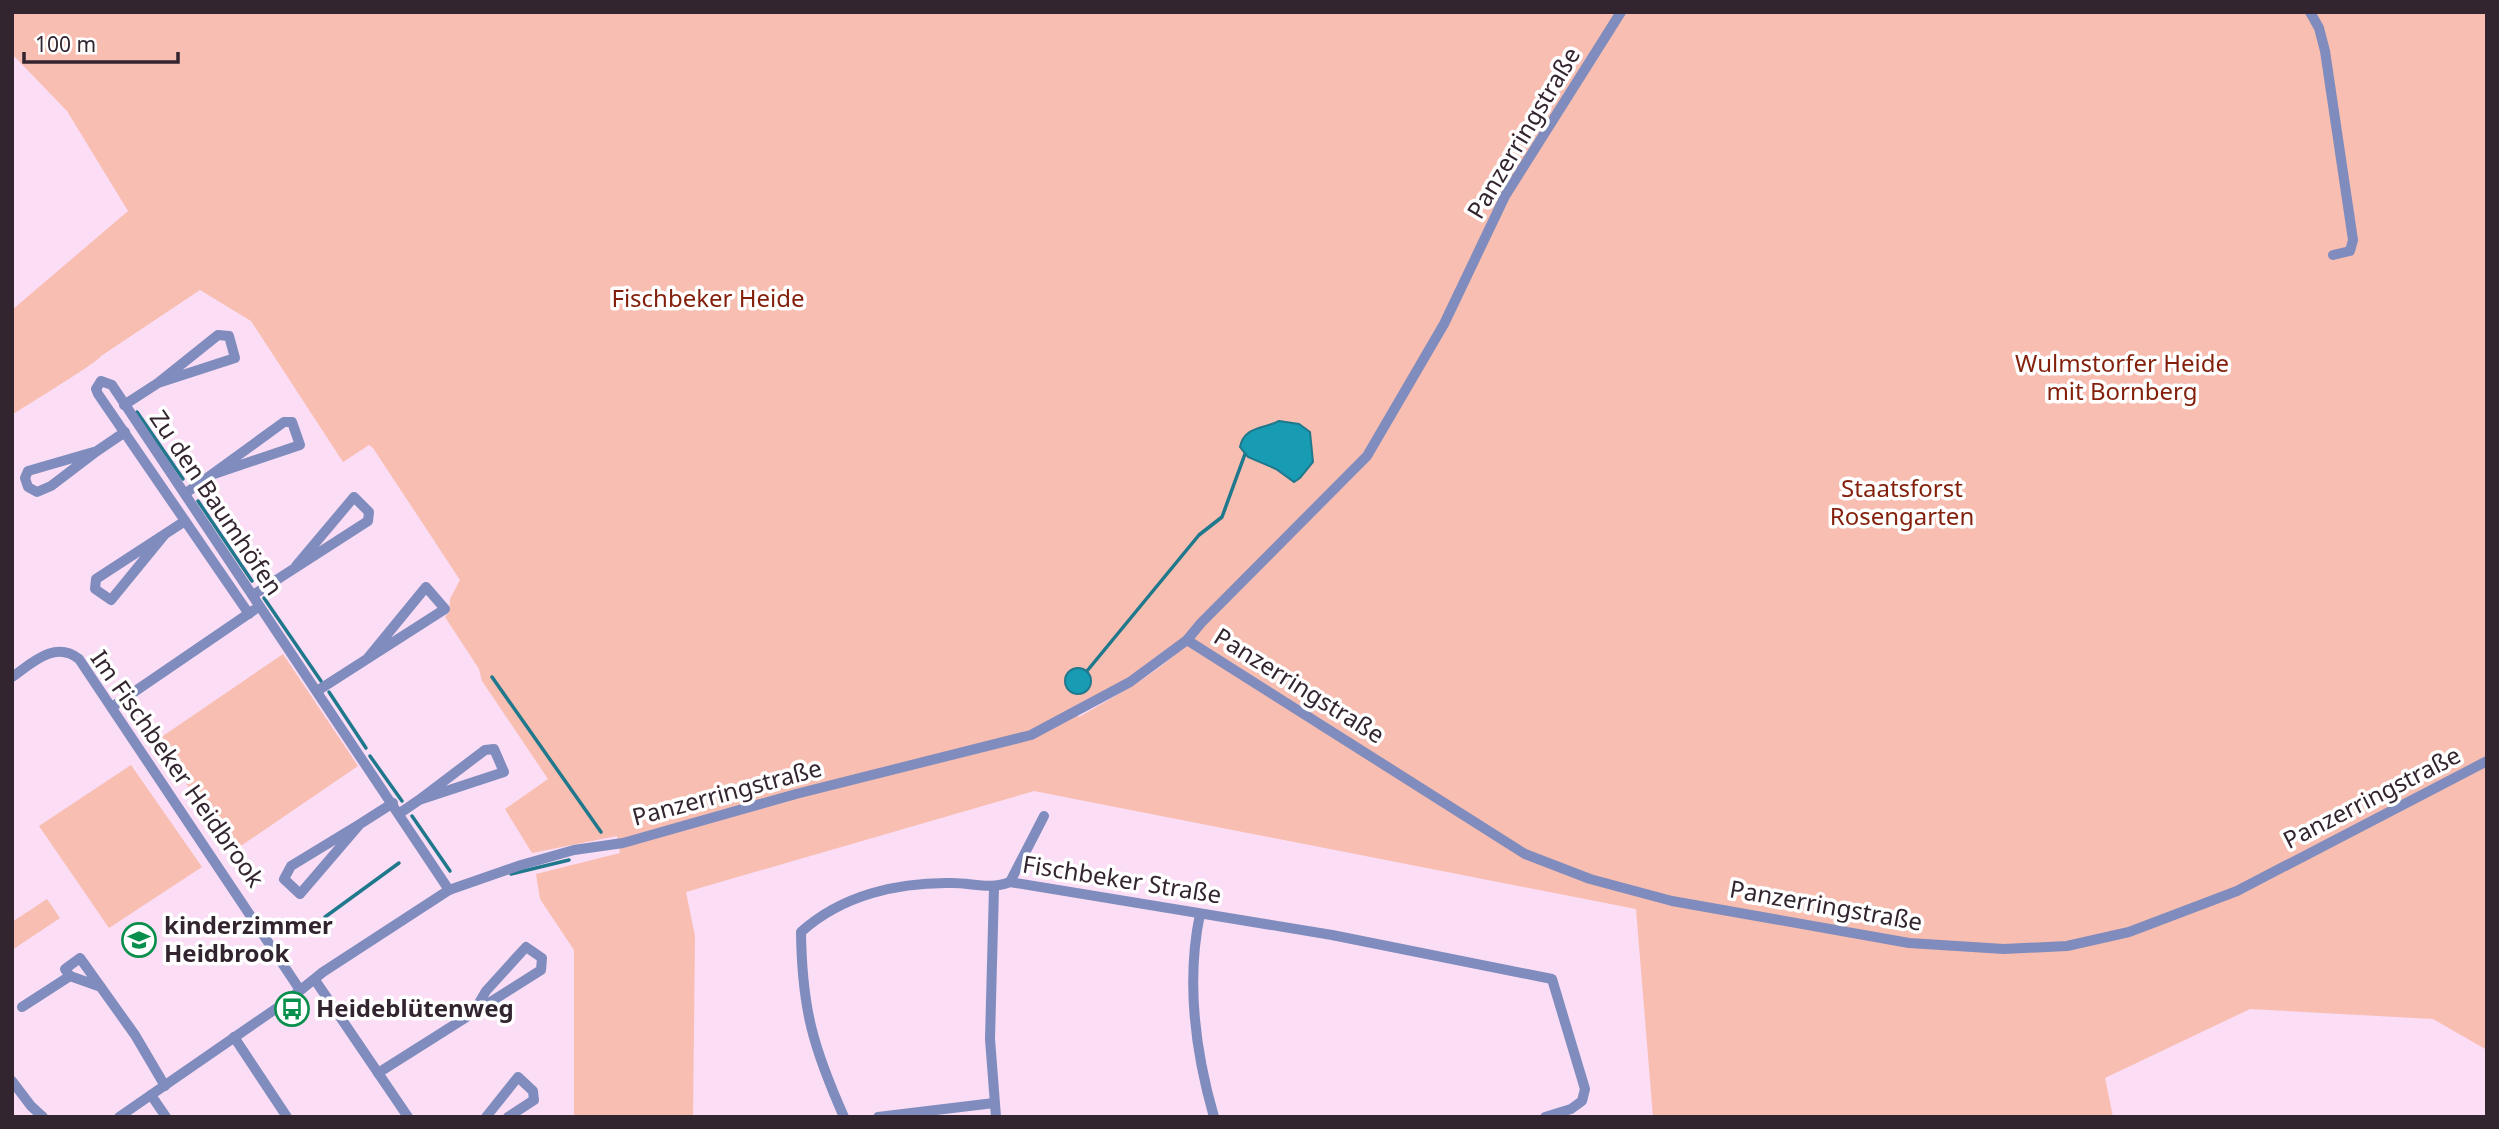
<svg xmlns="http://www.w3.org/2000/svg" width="2499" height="1129" font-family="'Noto Sans',sans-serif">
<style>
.green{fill:#f8beb1;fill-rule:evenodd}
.water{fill:#179cb3;stroke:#1f788c;stroke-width:2}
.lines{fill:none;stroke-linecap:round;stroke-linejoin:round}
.stream{stroke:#1f788c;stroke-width:3.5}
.street{stroke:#7f8cbd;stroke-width:10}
.labels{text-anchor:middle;stroke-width:7;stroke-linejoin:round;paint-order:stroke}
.street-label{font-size:24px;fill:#332530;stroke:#fff}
.park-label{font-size:24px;fill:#831f0a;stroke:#fff}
.poi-label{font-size:24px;font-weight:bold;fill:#332530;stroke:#fff;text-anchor:start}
</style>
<rect width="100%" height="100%" fill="#fbddf5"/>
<g class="green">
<path d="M12 12H2487V1050L2433 1019 2250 1009 2105 1078 2113 1117H1653L1636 909 1034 791 686 892 695 936 693 1117H574V950L540 899 536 874 620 853 617 836 532 853 505 809 548 779 482 681 479 669 445 617 449 612 450 599 460 580 373 448 369 445 343 462 251 321 200 290 101 356C97 363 25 406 12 415V310L128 211 67 111 12 54ZM1367 456 1371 458 1203 626C1170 667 1124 691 1079 717L1074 713 1130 681 1201 623Z"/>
<path d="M283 654 358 766 232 852 157 740Z"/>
<path d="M131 765 202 867 109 928 39 826Z"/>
<path d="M47 899 60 918 12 950V922Z"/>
</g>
<g class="water">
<path d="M1279 421 1299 424 1310 432 1313 462 1300 478 1294 482 1276 469 1248 457 1240 447C1244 426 1264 429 1279 421Z"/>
<circle cx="1078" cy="681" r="13"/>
</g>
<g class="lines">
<g class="stream">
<path d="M137 412 183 479"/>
<path d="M198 501 252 581"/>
<path d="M264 598 321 681"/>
<path d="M1087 671 1199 535 1222 517 1245 454"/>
<path d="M492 677 601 832"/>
<path d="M329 692 366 748"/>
<path d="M370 756 402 801"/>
<path d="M412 816 450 871"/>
<path d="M511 874 569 860"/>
<path d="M325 917 399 863"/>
</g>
<g class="street">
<path d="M2310 12 2319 28 2325 51 2353 240 2350 251 2333 255"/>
<path d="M124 405 158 383 235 358 229 336 218 335 158 383"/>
<path d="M97 451 51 486 37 492 28 487 25 478 28 471 97 451 125 432"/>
<path d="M186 493 211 475 300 445 292 422H284L211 475"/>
<path d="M165 534 111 600 95 589 96 579 185 521"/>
<path d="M253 595 368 521 369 512 354 497 296 566"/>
<path d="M249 614 98 394 96 389 101 381 112 385 449 890"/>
<path d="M1187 640 1525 854 1590 879 1672 901 1909 943 2004 949 2067 946 2129 932 2237 891 2487 761"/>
<path d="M12 677C32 663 55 640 79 659L300 990"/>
<path d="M317 691 445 609 426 587 367 659"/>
<path d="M112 707 254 610"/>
<path d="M400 813 419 800 504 772 494 749 485 750 419 800"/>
<path d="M360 824 291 866 284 879 300 894 360 824 393 803"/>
<path d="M1010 882 1044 816"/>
<path d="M994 888 990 1039 996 1117"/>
<path d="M1200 914C1186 981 1195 1051 1214 1117"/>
<path d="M315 980 408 1117"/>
<path d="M101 987 70 976 65 969 80 958 135 1035 165 1086"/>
<path d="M22 1007 70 976"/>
<path d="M234 1037 287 1117"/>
<path d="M378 1073 541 970 542 958 526 947 486 991 476 1008"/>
<path d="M12 1081 31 1106 43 1117"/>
<path d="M151 1095 166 1117"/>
<path d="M119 1117 287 1001 323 972 449 890 521 865 574 850 623 843 796 794 1031 735 1130 682 1187 640 1201 623 1367 456 1444 324 1505 196 1621 12"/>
<path d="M486 1117 518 1077 533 1091 534 1100 508 1117"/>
<path d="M844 1117C813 1047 802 1009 801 932 842 895 898 882 952 883 973 883 990 890 1010 882L1332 935 1552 979 1585 1089 1582 1101 1571 1109 1545 1117"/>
<path d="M878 1117 994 1103"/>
</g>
</g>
<defs>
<g id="school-ring" transform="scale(1.75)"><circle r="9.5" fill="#fff" stroke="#098f4c" stroke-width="1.5"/><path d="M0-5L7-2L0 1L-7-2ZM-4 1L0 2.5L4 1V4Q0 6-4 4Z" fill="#098f4c"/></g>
<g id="bus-ring" transform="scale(1.75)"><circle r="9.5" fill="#fff" stroke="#098f4c" stroke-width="1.5"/><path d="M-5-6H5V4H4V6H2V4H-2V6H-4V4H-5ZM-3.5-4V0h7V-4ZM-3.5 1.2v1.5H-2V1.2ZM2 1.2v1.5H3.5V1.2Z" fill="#098f4c"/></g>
</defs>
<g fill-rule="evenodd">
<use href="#school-ring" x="139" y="940"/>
<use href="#bus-ring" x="292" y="1009"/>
</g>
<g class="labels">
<g class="street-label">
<text transform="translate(1524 133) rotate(-59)" y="8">Panzerringstraße</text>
<text transform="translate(216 503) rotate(56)" y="8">Zu den Baumhöfen</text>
<text transform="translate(1299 686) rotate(32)" y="8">Panzerringstraße</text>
<text transform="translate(177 769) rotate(55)" y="8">Im Fischbeker Heidbrook</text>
<text transform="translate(727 793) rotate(-15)" y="8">Panzerringstraße</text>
<text transform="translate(2372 798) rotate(-27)" y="8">Panzerringstraße</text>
<text transform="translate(1122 880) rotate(9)" y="8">Fischbeker Straße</text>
<text transform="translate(1826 906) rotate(10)" y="8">Panzerringstraße</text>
</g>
<g class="park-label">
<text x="708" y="307">Fischbeker Heide</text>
<text x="2122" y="372">Wulmstorfer Heide<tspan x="2122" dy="28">mit Bornberg</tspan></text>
<text x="1902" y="497">Staatsforst<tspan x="1902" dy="28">Rosengarten</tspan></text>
</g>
<g class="poi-label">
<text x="164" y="934">kinderzimmer<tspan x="164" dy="28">Heidbrook</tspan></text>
<text x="316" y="1017">Heideblütenweg</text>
</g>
</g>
<rect width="2499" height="1129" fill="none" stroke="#332530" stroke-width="28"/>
<path d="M24 52v10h154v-10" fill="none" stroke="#332530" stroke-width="3.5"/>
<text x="35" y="52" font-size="21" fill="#332530" stroke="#ffffff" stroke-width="5" paint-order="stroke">100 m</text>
</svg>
